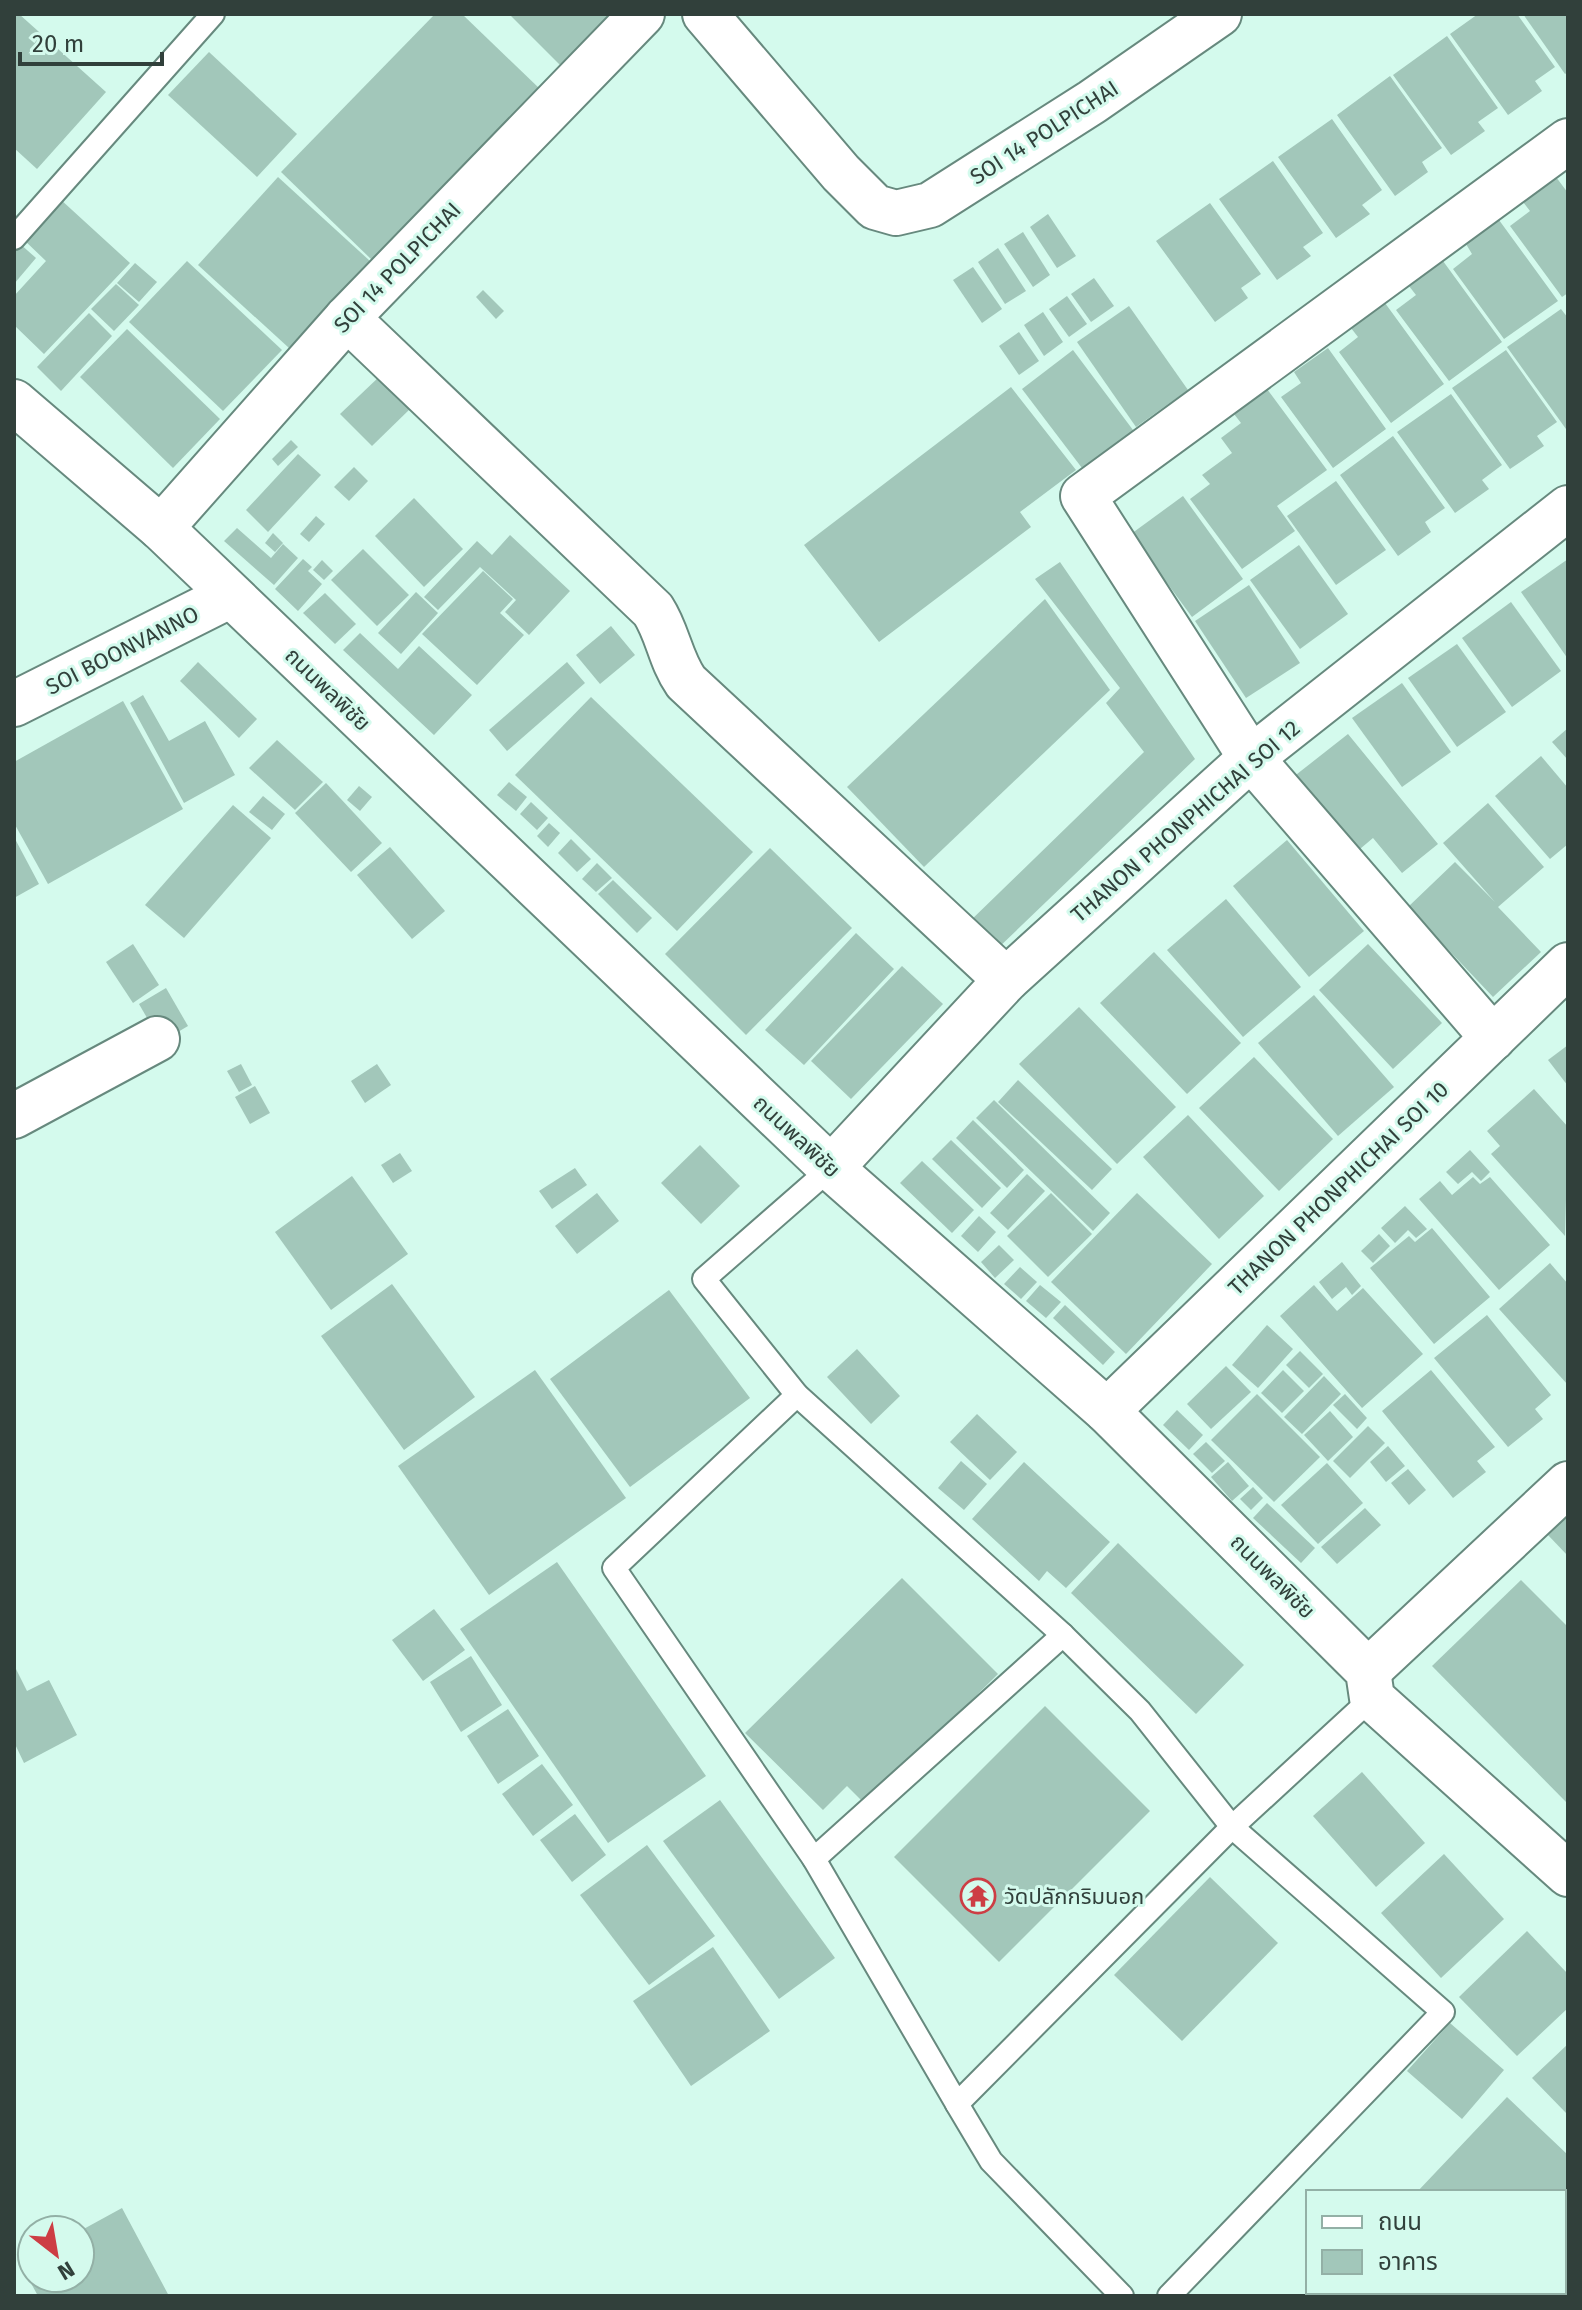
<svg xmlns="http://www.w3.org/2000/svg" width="1582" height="2310" font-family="'Fira Sans','Noto Sans Thai',sans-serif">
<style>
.building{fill:#a2c7ba}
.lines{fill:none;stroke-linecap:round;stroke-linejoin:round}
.lane-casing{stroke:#67897e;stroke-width:26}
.street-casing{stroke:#67897e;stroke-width:48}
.secondary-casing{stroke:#67897e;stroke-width:48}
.lane{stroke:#fff;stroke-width:22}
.street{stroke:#fff;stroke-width:44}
.secondary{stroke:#fff;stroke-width:44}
.labels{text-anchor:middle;stroke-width:6;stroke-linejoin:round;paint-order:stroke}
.street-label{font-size:22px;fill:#31403b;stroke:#d4faed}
.poi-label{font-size:22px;fill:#31403b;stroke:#d4faed;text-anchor:start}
</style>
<rect width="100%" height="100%" fill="#d4faed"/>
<g class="building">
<path d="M14 14H19L106 92 37 169 14 148Z"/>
<path d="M435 14H462L540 89 373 261 281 172Z"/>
<path d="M509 14H616L562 67Z"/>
<path d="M1478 14H1517L1555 67 1535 81 1542 91 1508 115 1450 34Z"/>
<path d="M1523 14H1568V72L1565 74Z"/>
<path d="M1447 36 1498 108 1478 122 1485 131 1451 155 1393 75Z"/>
<path d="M209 52 297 134 257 177 168 95Z"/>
<path d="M1390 76 1442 148 1422 162 1428 172 1395 196 1337 115Z"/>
<path d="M1332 119 1382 190 1362 205 1370 214 1336 238 1278 157Z"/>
<path d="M1273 161 1323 233 1303 247 1311 256 1277 280 1219 199Z"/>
<path d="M278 177 370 261 289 348 198 265Z"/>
<path d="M1556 177 1568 193V293L1562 297 1510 226 1530 211 1523 202Z"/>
<path d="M60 199 130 263 44 354 14 325V296L46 261 23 239Z"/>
<path d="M1210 203 1261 274 1241 288 1248 298 1215 322 1156 241Z"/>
<path d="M1048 214 1076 256 1057 268 1030 227Z"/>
<path d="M1499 220 1558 301 1504 339 1453 269 1472 254 1466 244Z"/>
<path d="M1023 232 1050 275 1033 287 1004 244Z"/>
<path d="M19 243 36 258 14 284V248Z"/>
<path d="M998 248 1026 291 1005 304 978 262Z"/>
<path d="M187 261 282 350 223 411 129 322Z"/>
<path d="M1443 261 1502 342 1449 381 1396 310 1416 295 1409 286Z"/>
<path d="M135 263 157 282 139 302 117 283Z"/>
<path d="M973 267 1002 309 982 323 953 280Z"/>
<path d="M1094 278 1114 306 1091 322 1071 294Z"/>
<path d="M116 284 139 305 114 331 91 309Z"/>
<path d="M483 290 504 311 496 319 476 297Z"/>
<path d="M1067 296 1087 324 1069 337 1049 309Z"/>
<path d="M1385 303 1444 384 1391 423 1339 352 1358 337 1351 328Z"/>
<path d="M1129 306 1188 390 1136 427 1077 342Z"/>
<path d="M1561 309 1568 318 1566 429 1507 347Z"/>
<path d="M1043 312 1063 342 1044 356 1024 325Z"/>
<path d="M89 313 112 336 61 391 37 367Z"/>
<path d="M127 329 220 419 173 468 80 377Z"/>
<path d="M1019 332 1039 361 1019 375 999 346Z"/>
<path d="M1328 348 1386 429 1333 468 1281 397 1301 383 1294 372Z"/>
<path d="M1073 350 1136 434 1085 472 1022 389Z"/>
<path d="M1506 350 1557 422 1537 436 1544 446 1510 469 1452 388Z"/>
<path d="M380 376 411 408 372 446 340 414Z"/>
<path d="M1011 387 1076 470 1020 512 1031 527 879 642 804 545Z"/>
<path d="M1267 389 1327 470 1277 506 1295 531 1242 569 1190 499 1210 484 1202 475 1232 453 1221 438 1241 423 1234 414Z"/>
<path d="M1451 394 1502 465 1482 480 1489 489 1455 513 1397 432Z"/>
<path d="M1393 436 1445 508 1425 522 1431 532 1398 556 1340 475Z"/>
<path d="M291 440 298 447 278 466 272 459Z"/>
<path d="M298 454 321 475 268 532 246 510Z"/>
<path d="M354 467 368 481 349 501 334 487Z"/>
<path d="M1336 481 1386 550 1336 585 1287 516Z"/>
<path d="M1183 496 1243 579 1192 617 1131 534Z"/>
<path d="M414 498 463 549 424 587 375 536Z"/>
<path d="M316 516 325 524 309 542 300 534Z"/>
<path d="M237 528 271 558 283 544 298 558 274 585 224 541Z"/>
<path d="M273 533 283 543 275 552 265 543Z"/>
<path d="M510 535 570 591 529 635 505 612 516 600 480 567 438 610 424 597 477 541 492 555Z"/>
<path d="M1299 545 1348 614 1300 649 1250 580Z"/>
<path d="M363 549 409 595 377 626 331 580Z"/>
<path d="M303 559 312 567 308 571 322 584 298 611 275 589Z"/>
<path d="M1568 559V659L1521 592Z"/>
<path d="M322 560 333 571 324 580 313 570Z"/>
<path d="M1060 562 1195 759 995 951 967 924 1144 752 1106 703 1120 688 1035 579Z"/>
<path d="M483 571 513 599 500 613 524 635 477 685 422 634Z"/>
<path d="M1249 585 1300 663 1246 698 1195 621Z"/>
<path d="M416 592 438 613 401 654 378 633Z"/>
<path d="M325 593 356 624 335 644 303 613Z"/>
<path d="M1045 599 1110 690 924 867 847 787Z"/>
<path d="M1511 602 1561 671 1512 707 1462 638Z"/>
<path d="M611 626 635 655 600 684 576 655Z"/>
<path d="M360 633 398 669 419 646 472 695 434 735 343 650Z"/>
<path d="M1457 644 1506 712 1457 747 1408 678Z"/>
<path d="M198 662 257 719 239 738 180 681Z"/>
<path d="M567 662 585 683 507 751 489 730Z"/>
<path d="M1402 683 1451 752 1402 787 1352 718Z"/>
<path d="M143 695 169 741 205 721 235 775 184 803 130 703Z"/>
<path d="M591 697 753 852 677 931 515 775Z"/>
<path d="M123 701 183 809 48 884 14 823V762Z"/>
<path d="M1568 728V760L1552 742Z"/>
<path d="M1348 734 1438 844 1402 873 1373 838 1354 854 1292 778Z"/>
<path d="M277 740 323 782 295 810 249 768Z"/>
<path d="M1541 756 1568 788V844L1550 859 1495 796Z"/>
<path d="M509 782 527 797 516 811 497 795Z"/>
<path d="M326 783 382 843 351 872 295 813Z"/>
<path d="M359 786 372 797 360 811 347 800Z"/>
<path d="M263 796 285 814 272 830 249 812Z"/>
<path d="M531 802 548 818 537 830 520 814Z"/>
<path d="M1488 803 1544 867 1498 907 1541 952 1493 997 1408 907 1455 862 1495 902 1443 843Z"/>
<path d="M233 805 271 838 184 938 145 905Z"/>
<path d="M549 823 560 833 548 847 537 836Z"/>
<path d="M14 837 39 884 14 898Z"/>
<path d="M571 839 591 859 577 872 558 853Z"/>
<path d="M1287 840 1364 931 1309 977 1233 886Z"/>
<path d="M390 847 445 911 412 939 357 875Z"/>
<path d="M770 848 852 928 746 1035 665 954Z"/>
<path d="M597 863 612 878 596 892 582 879Z"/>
<path d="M613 880 652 918 637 933 598 894Z"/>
<path d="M1226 899 1301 987 1243 1037 1167 950Z"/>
<path d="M856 933 894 969 804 1065 765 1030Z"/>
<path d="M133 944 159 985 133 1003 106 962Z"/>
<path d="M1368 944 1442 1023 1393 1069 1319 990Z"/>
<path d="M1154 952 1241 1043 1187 1094 1100 1003Z"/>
<path d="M902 966 943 1004 851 1099 811 1061Z"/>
<path d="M166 988 188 1026 161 1042 139 1004Z"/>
<path d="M1314 995 1394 1087 1338 1136 1258 1043Z"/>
<path d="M1079 1007 1176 1107 1117 1164 1019 1064Z"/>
<path d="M1568 1045V1086L1548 1060Z"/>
<path d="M1254 1057 1333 1139 1279 1191 1199 1108Z"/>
<path d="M241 1064 252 1085 239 1092 227 1071Z"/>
<path d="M377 1064 391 1085 365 1103 351 1081Z"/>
<path d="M1018 1080 1112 1169 1092 1190 998 1102Z"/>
<path d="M255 1086 270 1113 250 1124 235 1097Z"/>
<path d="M1534 1089 1568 1127 1565 1236 1491 1154 1500 1146 1487 1131Z"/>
<path d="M994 1100 1110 1213 1093 1231 976 1118Z"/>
<path d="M1188 1115 1264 1196 1219 1239 1143 1157Z"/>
<path d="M973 1120 1024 1170 1007 1188 956 1138Z"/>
<path d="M951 1140 1001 1188 982 1208 932 1159Z"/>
<path d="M700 1145 740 1186 701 1224 661 1183Z"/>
<path d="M1470 1150 1490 1172 1481 1181 1472 1172 1458 1184 1446 1172Z"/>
<path d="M400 1153 412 1171 393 1183 381 1165Z"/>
<path d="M922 1161 974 1210 952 1233 900 1183Z"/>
<path d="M575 1168 587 1185 552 1209 539 1191Z"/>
<path d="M1027 1174 1045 1191 1008 1230 990 1213Z"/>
<path d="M352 1176 408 1254 331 1310 275 1232Z"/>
<path d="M1473 1177 1480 1184 1490 1177 1550 1245 1499 1290 1419 1199 1440 1181 1452 1195Z"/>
<path d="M597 1193 619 1221 577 1254 555 1226Z"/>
<path d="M1051 1193 1092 1234 1048 1277 1007 1236Z"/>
<path d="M1137 1193 1212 1264 1126 1354 1051 1282Z"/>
<path d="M1405 1206 1427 1229 1416 1238 1408 1230 1395 1243 1381 1228Z"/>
<path d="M979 1216 996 1232 978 1252 961 1236Z"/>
<path d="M1432 1228 1490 1297 1434 1344 1370 1268 1409 1236 1415 1242Z"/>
<path d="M1379 1234 1390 1246 1373 1263 1361 1251Z"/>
<path d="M999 1245 1014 1260 995 1278 981 1262Z"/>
<path d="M1342 1262 1361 1286 1352 1295 1346 1287 1332 1299 1319 1282Z"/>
<path d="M1550 1263 1568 1284V1385L1499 1309Z"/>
<path d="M1020 1267 1037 1282 1021 1299 1004 1284Z"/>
<path d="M392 1284 475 1397 404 1450 321 1336Z"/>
<path d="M1040 1285 1061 1302 1046 1318 1026 1301Z"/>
<path d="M1314 1285 1337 1311 1363 1288 1423 1354 1362 1408 1280 1316Z"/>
<path d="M669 1290 750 1398 630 1487 550 1379Z"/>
<path d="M1065 1305 1115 1352 1103 1365 1053 1318Z"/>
<path d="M1487 1315 1551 1395 1535 1409 1543 1419 1508 1447 1434 1358Z"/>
<path d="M1267 1325 1293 1349 1258 1388 1232 1365Z"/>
<path d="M857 1349 900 1396 871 1424 827 1377Z"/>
<path d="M1300 1351 1323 1374 1309 1388 1286 1365Z"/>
<path d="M1226 1366 1251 1392 1211 1429 1187 1404Z"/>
<path d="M535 1370 626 1498 489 1595 398 1466Z"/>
<path d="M1283 1370 1304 1391 1282 1413 1261 1393Z"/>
<path d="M1431 1370 1495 1447 1477 1461 1486 1472 1453 1498 1382 1411Z"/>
<path d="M1324 1376 1341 1394 1302 1434 1284 1417Z"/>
<path d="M1257 1394 1320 1457 1274 1502 1211 1440Z"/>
<path d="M1345 1394 1367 1418 1357 1429 1333 1405Z"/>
<path d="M1177 1410 1203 1435 1189 1450 1163 1425Z"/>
<path d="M1330 1411 1353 1437 1328 1461 1304 1435Z"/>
<path d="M977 1414 1017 1452 990 1480 950 1442Z"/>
<path d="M1368 1426 1385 1443 1350 1478 1333 1461Z"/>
<path d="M1206 1442 1225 1461 1212 1473 1193 1454Z"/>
<path d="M1388 1446 1405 1466 1386 1482 1370 1462Z"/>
<path d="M961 1461 987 1484 964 1510 938 1488Z"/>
<path d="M1024 1462 1110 1542 1066 1588 1047 1571 1039 1581 972 1519Z"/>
<path d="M1228 1462 1249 1486 1232 1501 1211 1477Z"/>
<path d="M1327 1463 1363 1503 1318 1544 1281 1505Z"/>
<path d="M1408 1469 1426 1490 1409 1505 1391 1483Z"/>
<path d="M1253 1487 1263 1498 1251 1510 1240 1499Z"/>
<path d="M1267 1503 1315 1548 1301 1563 1253 1518Z"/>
<path d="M1365 1508 1381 1525 1337 1564 1321 1547Z"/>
<path d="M1568 1514V1556L1547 1534Z"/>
<path d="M1118 1543 1244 1665 1196 1714 1071 1593Z"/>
<path d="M557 1562 706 1776 608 1843 460 1629Z"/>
<path d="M902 1578 998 1674 866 1805 847 1786 823 1810 745 1733Z"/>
<path d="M1521 1580 1568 1627V1804L1432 1666Z"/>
<path d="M434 1609 465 1650 423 1681 392 1640Z"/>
<path d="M471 1656 502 1705 461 1732 430 1682Z"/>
<path d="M14 1665 27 1691 49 1680 77 1735 24 1763 14 1742Z"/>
<path d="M1045 1706 1150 1811 999 1962 894 1857Z"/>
<path d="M508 1709 539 1756 498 1784 467 1736Z"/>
<path d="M542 1764 573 1805 533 1836 502 1794Z"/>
<path d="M1362 1772 1425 1843 1376 1887 1313 1816Z"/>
<path d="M720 1800 835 1958 779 1999 663 1841Z"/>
<path d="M575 1814 606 1855 572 1882 540 1840Z"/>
<path d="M647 1845 715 1936 649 1985 580 1895Z"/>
<path d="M1444 1854 1504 1919 1441 1978 1381 1913Z"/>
<path d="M1210 1877 1278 1943 1182 2041 1114 1975Z"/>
<path d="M1527 1931 1568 1974V2008L1517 2056 1459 1997Z"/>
<path d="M713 1947 770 2031 691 2086 633 2001Z"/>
<path d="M1450 2023 1504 2070 1462 2119 1407 2071Z"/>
<path d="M1568 2044V2115L1532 2078Z"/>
<path d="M1507 2097 1568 2155V2219L1564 2223V2192H1417Z"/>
<path d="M122 2208 169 2296H38L20 2263 32 2257V2278H80V2231Z"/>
<path d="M1331 2292H1370L1374 2296H1327Z"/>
<path d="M1393 2292H1499L1496 2296H1397Z"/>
</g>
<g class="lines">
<g class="lane-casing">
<g id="lane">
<path d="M14 238 213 14"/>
<path d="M831 1168 704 1279 797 1395 1063 1635 1140 1711 1232 1827 1443 2012 1169 2296"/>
<path d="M797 1395 614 1568 814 1859 957 2104 1232 1827 1372 1698"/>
<path d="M814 1859 1063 1635"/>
<path d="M957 2104 991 2161 1122 2296"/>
</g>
</g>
<g class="street-casing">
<g id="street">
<path d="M705 14 841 173 875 207 896 213 930 205 1092 102 1219 14"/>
<path d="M347 318 653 610C668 633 670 659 686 682L1006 980"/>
<path d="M161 528 347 318 642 14"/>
<path d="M14 704 229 596"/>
<path d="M1493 1038 1251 758 1083 496 1568 141"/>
<path d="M14 1116 157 1039"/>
<path d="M831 1168 1006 980 1251 758 1568 508"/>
<path d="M1107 1411 1568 965"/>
<path d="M1368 1671 1568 1484"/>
<path d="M1562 2296 1568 2290"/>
</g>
</g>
<g class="secondary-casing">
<path id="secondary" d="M14 402 161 528 831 1168 1107 1411 1368 1671 1372 1698 1568 1874"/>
</g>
<use href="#lane" class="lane"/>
<use href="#street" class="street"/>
<use href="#secondary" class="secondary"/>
</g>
<defs>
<g id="temple-ring" transform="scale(1.8)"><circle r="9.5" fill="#d4faed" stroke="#cd3d44" stroke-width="1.5"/><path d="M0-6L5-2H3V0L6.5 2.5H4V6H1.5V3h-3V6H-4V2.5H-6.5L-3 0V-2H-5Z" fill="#cd3d44"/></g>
</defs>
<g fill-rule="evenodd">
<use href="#temple-ring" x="978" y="1896"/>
</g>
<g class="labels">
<g class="street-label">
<text transform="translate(1044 132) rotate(-33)" y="8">SOI 14 POLPICHAI</text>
<text transform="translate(397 267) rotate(-46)" y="8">SOI 14 POLPICHAI</text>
<text transform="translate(122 650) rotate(-27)" y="8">SOI BOONVANNO</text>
<text transform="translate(328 689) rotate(44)" y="8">ถนนพลพิชัย</text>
<text transform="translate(1185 821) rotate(-41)" y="8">THANON PHONPHICHAI SOI 12</text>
<text transform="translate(797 1136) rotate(43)" y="8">ถนนพลพิชัย</text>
<text transform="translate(1338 1188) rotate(-44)" y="8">THANON PHONPHICHAI SOI 10</text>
<text transform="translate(1273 1576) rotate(45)" y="8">ถนนพลพิชัย</text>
</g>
<g class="poi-label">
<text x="1004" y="1904">วัดปลักกริมนอก</text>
</g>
</g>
<rect width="1582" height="2310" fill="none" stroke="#31403b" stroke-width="32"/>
<rect x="1306" y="2190" width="260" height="104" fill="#d4faed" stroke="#93b0a6" stroke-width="2"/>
<rect x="1322" y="2216" width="40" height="12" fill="#ffffff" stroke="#93b0a6" stroke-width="2"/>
<text x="1378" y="2230" font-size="24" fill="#31403b">ถนน</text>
<rect x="1322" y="2250" width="40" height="24" fill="#a2c7ba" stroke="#93b0a6" stroke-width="2"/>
<text x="1378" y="2270" font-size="24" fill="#31403b">อาคาร</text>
<g transform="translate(56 2254) rotate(149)"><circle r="38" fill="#d4faed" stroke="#93b0a6" stroke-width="2"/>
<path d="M0-6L14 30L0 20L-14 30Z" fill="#cd3d44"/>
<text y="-12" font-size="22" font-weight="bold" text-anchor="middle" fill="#31403b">N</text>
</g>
<path d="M20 52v12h142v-12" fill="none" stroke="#31403b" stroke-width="4"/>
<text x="32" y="52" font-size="24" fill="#31403b" stroke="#d4faed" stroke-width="6" paint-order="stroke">20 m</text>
</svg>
